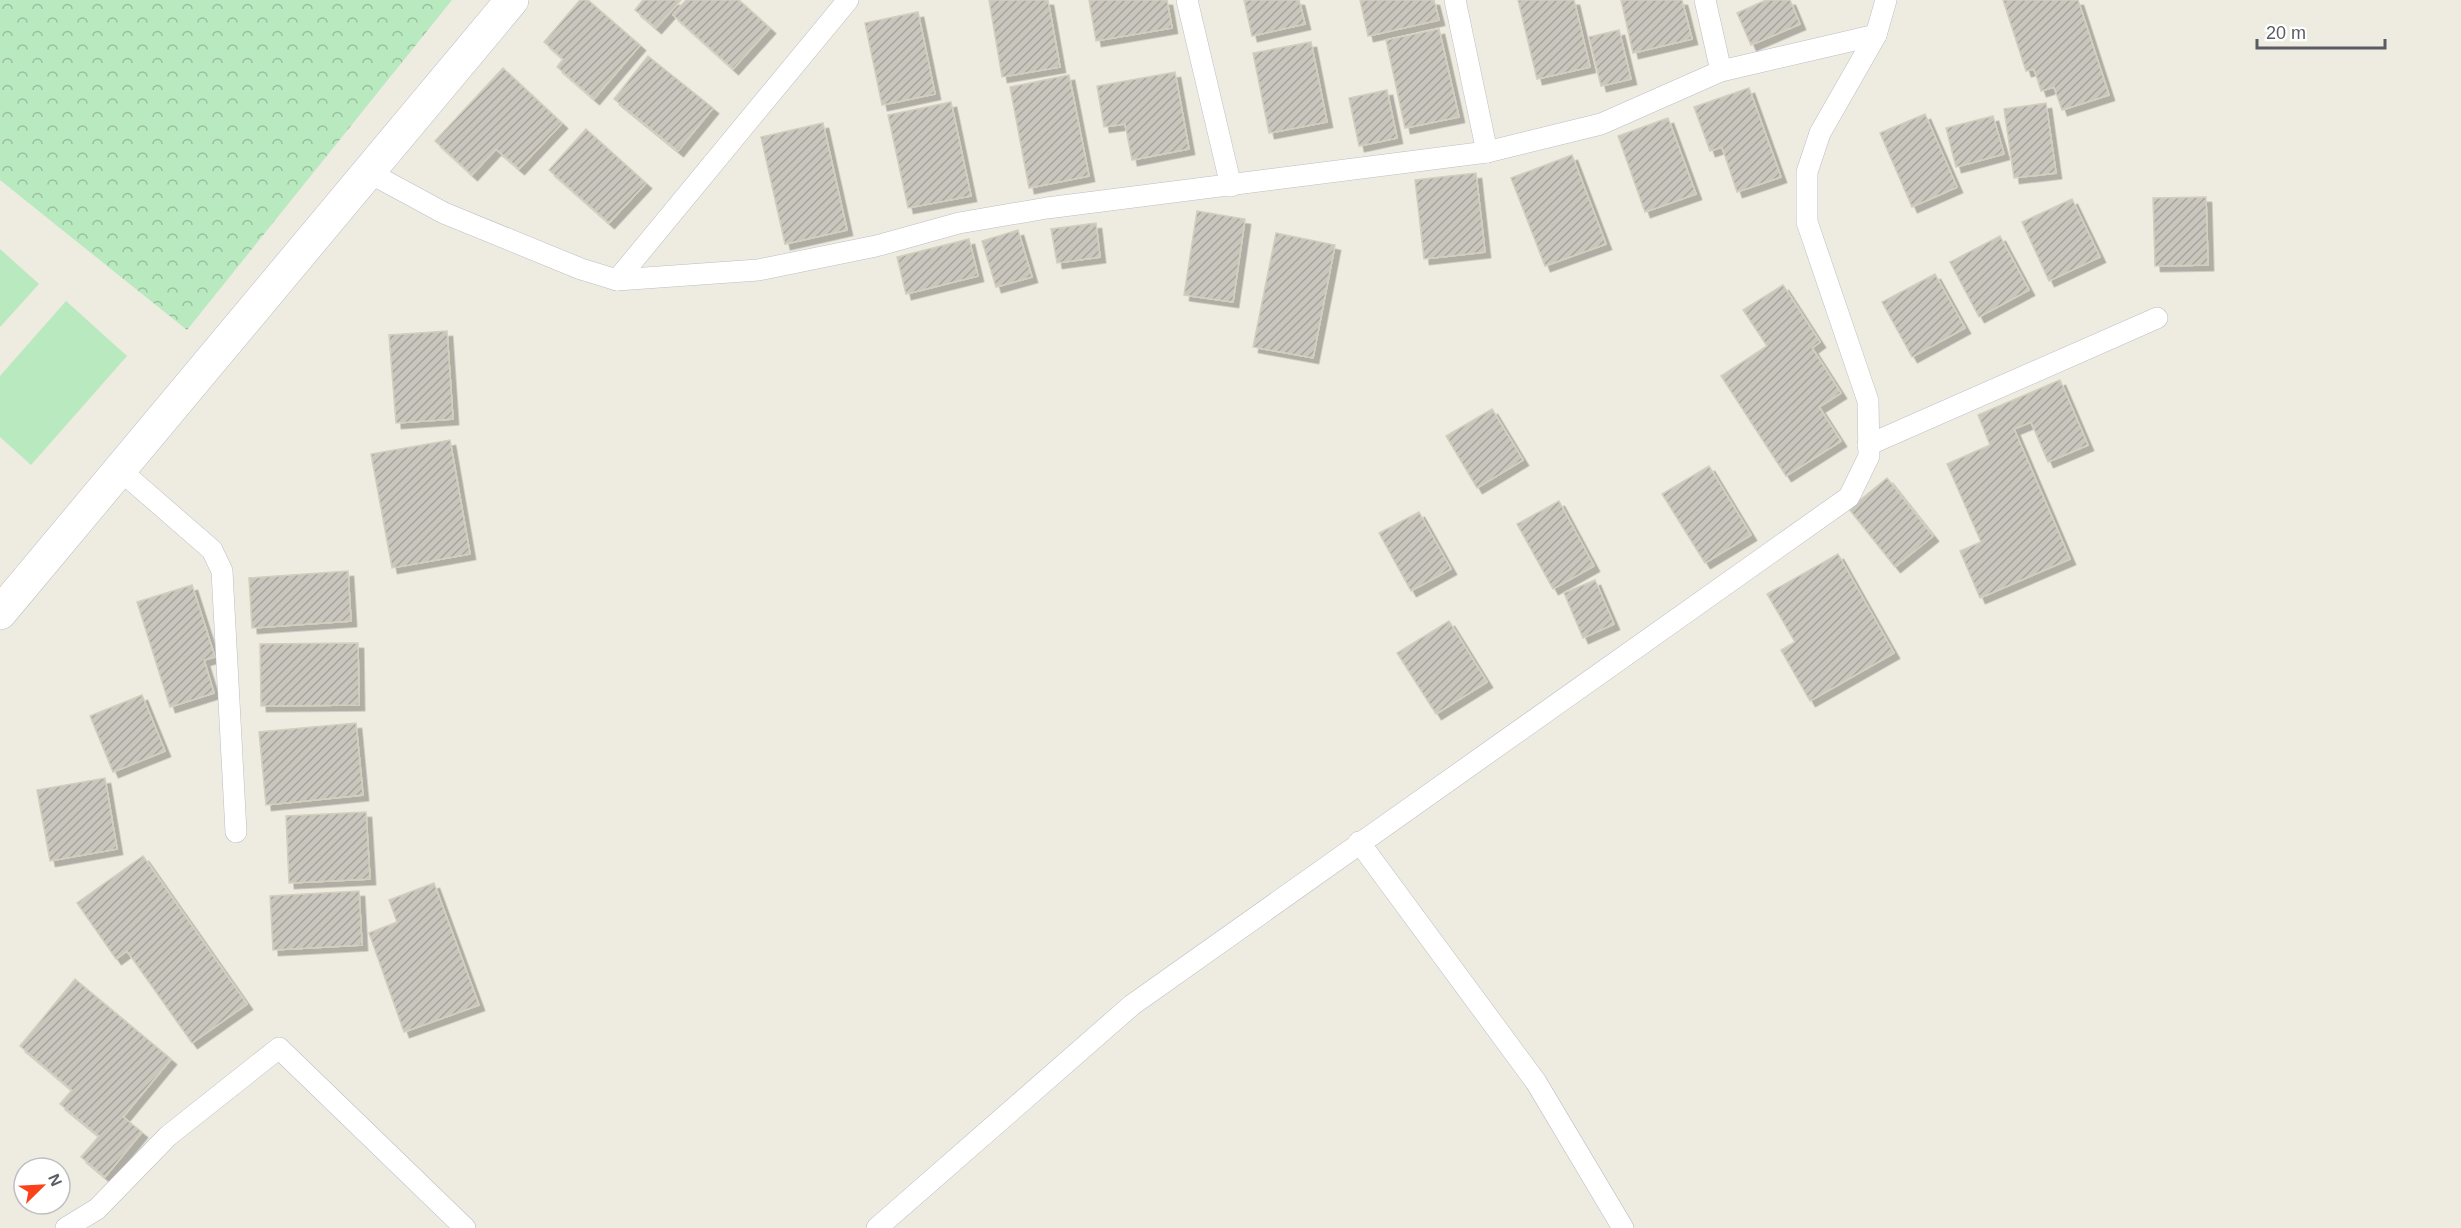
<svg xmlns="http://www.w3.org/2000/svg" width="2461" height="1228" font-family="Helvetica,sans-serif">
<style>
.park{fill:url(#park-crowns)}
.pitch{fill:#b9e9be}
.building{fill:url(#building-hatch);stroke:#d3cfbe;stroke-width:1.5;filter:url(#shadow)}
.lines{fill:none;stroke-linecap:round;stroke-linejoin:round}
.service-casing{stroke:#bbbdc4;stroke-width:22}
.minor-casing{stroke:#bbbdc4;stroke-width:34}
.service{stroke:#fff;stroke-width:21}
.minor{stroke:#fff;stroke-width:33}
</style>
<defs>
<pattern id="park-crowns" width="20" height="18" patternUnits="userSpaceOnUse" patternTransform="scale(1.5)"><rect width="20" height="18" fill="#b9e9be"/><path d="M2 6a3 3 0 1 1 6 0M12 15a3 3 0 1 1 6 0" fill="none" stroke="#99c09e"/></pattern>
<pattern id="building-hatch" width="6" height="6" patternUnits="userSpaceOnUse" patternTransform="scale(1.5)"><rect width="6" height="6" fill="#c9c6bd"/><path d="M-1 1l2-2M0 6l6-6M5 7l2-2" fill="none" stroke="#a6a49d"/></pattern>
<filter id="shadow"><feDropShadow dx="5.5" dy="5.5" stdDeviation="0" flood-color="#0004"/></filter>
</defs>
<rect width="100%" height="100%" fill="#eeece0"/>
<path class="park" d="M0 0H452L187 330 0 180Z"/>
<g class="pitch">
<path d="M0 249 39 284 0 327Z"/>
<path d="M66 301 127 356 31 465 0 437V376Z"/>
</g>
<g class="building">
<path d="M580 0H588L640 45 594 99 557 67 563 59 544 42Z"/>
<path d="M643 0H681L656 28 635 10Z"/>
<path d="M686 0H739L770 28 733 69 673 15Z"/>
<path d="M989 0H1048L1060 67 1002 77Z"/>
<path d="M1089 0H1167L1172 28 1096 41Z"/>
<path d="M1244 0H1299L1305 24 1252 36Z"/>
<path d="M1360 0H1434L1439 20 1368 36Z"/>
<path d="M1518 0H1574L1590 67 1537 79Z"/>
<path d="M1621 0H1682L1692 39 1633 53Z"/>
<path d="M1766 0H1790L1800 24 1751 45 1737 13Z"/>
<path d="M2003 0H2078L2109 95 2062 110 2054 87 2041 91 2034 69 2026 71Z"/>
<path d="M918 12 935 94 882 105 865 23Z"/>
<path d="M1439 29 1459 117 1405 128 1386 40Z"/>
<path d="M1619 30 1631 79 1601 86 1589 37Z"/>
<path d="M1311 42 1327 122 1269 133 1253 53Z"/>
<path d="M648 56 713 108 678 151 614 99Z"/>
<path d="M503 68 562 123 519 169 496 149 472 175 435 141Z"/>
<path d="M1175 72 1189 149 1132 160 1125 124 1104 127 1097 86Z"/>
<path d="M1069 75 1089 176 1029 188 1010 87Z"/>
<path d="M1749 88 1781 177 1737 192 1722 147 1710 151 1694 107Z"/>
<path d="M1387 90 1397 138 1359 146 1349 98Z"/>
<path d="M951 102 971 196 908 208 888 115Z"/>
<path d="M2046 103 2056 173 2014 178 2004 109Z"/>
<path d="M1925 114 1957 187 1912 207 1880 133Z"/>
<path d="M1993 116 2004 154 1956 167 1946 128Z"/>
<path d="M1668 118 1696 194 1645 212 1618 136Z"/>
<path d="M823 123 847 230 785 244 761 137Z"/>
<path d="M586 129 646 183 609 223 549 170Z"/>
<path d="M1572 155 1606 244 1545 266 1511 178Z"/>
<path d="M1476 173 1485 252 1424 259 1415 180Z"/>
<path d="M2206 197 2208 265 2155 266 2153 198Z"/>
<path d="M2072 199 2100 257 2049 281 2022 222Z"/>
<path d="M1197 211 1245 219 1233 302 1184 295Z"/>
<path d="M1096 223 1100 257 1057 263 1051 229Z"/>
<path d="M1018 230 1032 277 996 287 982 241Z"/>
<path d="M1276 233 1335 245 1313 358 1253 347Z"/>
<path d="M2000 236 2029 290 1979 317 1950 262Z"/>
<path d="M969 239 978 276 906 294 897 257Z"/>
<path d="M1935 274 1965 328 1912 357 1882 302Z"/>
<path d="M1783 285 1820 342 1812 348 1841 393 1819 407 1841 441 1786 476 1721 376 1767 346 1743 310Z"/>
<path d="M447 331 453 419 396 423 389 335Z"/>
<path d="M2060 380 2088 445 2048 462 2031 422 2014 429 2070 559 1980 598 1960 551 1981 542 1947 464 1990 445 1978 415Z"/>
<path d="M1492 409 1523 460 1477 488 1446 436Z"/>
<path d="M450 440 470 554 392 568 371 454Z"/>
<path d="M1709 466 1751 535 1705 563 1662 494Z"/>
<path d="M1887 478 1933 536 1895 567 1849 509Z"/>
<path d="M1559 501 1594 566 1553 589 1517 524Z"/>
<path d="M1419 512 1451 569 1411 591 1379 533Z"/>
<path d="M1838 554 1894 653 1810 701 1781 650 1795 642 1767 594Z"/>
<path d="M348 571 351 621 252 628 249 578Z"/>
<path d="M1595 580 1614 624 1583 638 1564 593Z"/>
<path d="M192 585 215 657 204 660 214 693 170 707 137 602Z"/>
<path d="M1449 621 1487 682 1436 714 1397 653Z"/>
<path d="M358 643 359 705 261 706 260 644Z"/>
<path d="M142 695 165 751 113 772 90 716Z"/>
<path d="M356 723 363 795 266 805 259 732Z"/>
<path d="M105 778 117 849 50 861 37 790Z"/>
<path d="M366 812 370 879 289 883 286 816Z"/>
<path d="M143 856 247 1004 192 1043 127 951 116 959 77 903Z"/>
<path d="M434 883 479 1005 404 1032 369 933 397 922 389 900Z"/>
<path d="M359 891 362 945 273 950 270 896Z"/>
<path d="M75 979 171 1059 123 1117 142 1132 105 1177 81 1157 99 1136 60 1104 72 1090 20 1046Z"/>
</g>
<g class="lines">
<g class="service-casing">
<g id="service">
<path d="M1187 0 1231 186"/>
<path d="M1455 0 1487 152"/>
<path d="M1705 0 1721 71"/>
<path d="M370 173 444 213 581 269 617 280 758 270 876 246 959 223 1047 208 1487 152 1601 124 1721 71 1876 35"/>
<path d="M617 280 848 0"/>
<path d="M1868 445 2157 318"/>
<path d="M120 470 212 550 222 571 236 832"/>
<path d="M1359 842 1536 1082 1623 1228"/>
<path d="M66 1228 97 1209 168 1136 279 1048 465 1228"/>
<path d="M877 1228 1132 1005 1849 497 1869 456 1868 401 1807 222V172L1820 133 1876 35 1886 0"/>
</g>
</g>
<g class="minor-casing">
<path id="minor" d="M0 613 512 0"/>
</g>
<use href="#service" class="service"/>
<use href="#minor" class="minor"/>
</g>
<g transform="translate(42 1186) rotate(66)"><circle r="28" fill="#ffffff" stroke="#bdbec1" stroke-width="1.5"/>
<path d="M0-4.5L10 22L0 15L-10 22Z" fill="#fb4119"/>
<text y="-9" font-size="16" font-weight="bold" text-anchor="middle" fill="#595c63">N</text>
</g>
<path d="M2257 39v9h128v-9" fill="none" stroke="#595c63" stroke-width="3"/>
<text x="2266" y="39" font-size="18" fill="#595c63" stroke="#ffffff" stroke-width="4.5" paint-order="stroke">20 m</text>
</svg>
